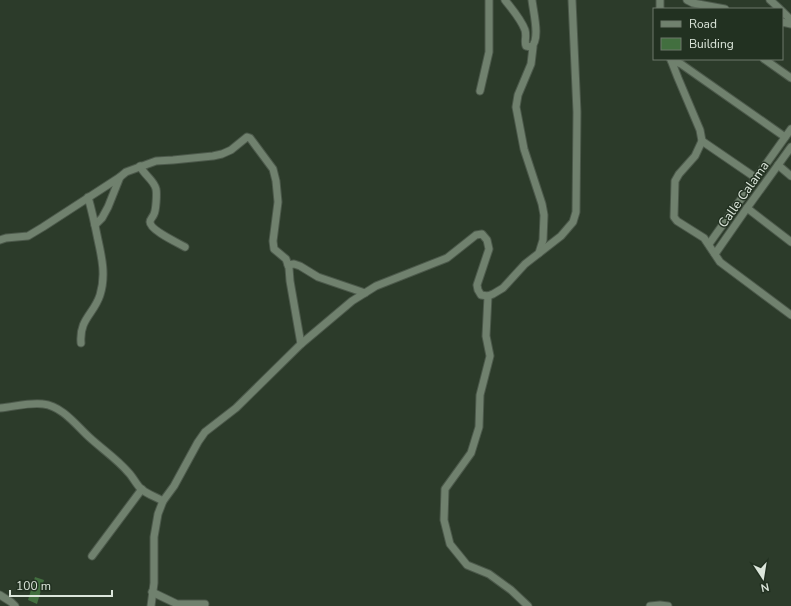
<svg xmlns="http://www.w3.org/2000/svg" width="791" height="606" font-family="'Nunito Sans',sans-serif">
<style>
.building{fill:#426f3f}
.lines{fill:none;stroke-linecap:round;stroke-linejoin:round}
.minor-casing{stroke:#4c594b;stroke-width:9}
.minor{stroke:#70816e;stroke-width:7}
.labels{text-anchor:middle;stroke-width:3;stroke-linejoin:round;paint-order:stroke}
.street-label{font-size:13px;fill:#dce6db;stroke:#223121}
</style>
<rect width="100%" height="100%" fill="#2c3b2a"/>
<path class="building" d="M35 577 44 580 37 604 28 600Z"/>
<g class="lines">
<g class="minor-casing">
<g id="minor">
<path d="M505 0C512 9 521 19 525 30 527 37 524 41 526 46L531 47C541 40 533 11 532 0"/>
<path d="M687 0 693 3 725 9"/>
<path d="M770 0 780 9"/>
<path d="M660 9V0"/>
<path d="M782 11 791 20"/>
<path d="M782 22 791 24"/>
<path d="M533 47 531 64 518 95 516 107 524 149 542 204 544 215 543 240 539 253"/>
<path d="M671 59V60L681 64 785 137"/>
<path d="M764 59 791 78"/>
<path d="M671 60 678 78 700 130 702 141 695 156 679 174 675 181 674 217 677 221 704 238 720 262 791 315"/>
<path d="M480 91 489 52V0"/>
<path d="M702 141 756 178"/>
<path d="M778 165 791 176"/>
<path d="M140 166C144 175 154 180 156 189 157 194 156 210 154 214 153 217 150 219 150 222 150 230 178 243 185 247"/>
<path d="M747 208 791 242"/>
<path d="M95 225 102 218 108 207 120 177 126 172 156 161 173 160 213 156 222 154 231 150 247 137 250 138 273 169 276 181 278 202 273 241 274 249 286 259 289 268 290 281 301 344"/>
<path d="M0 240 6 238 28 236 43 227 120 177"/>
<path d="M709 244 791 129"/>
<path d="M715 254 747 208 791 147"/>
<path d="M288 265 294 264 300 266 318 277 365 293"/>
<path d="M488 296 486 336 490 356 480 395 479 427 471 453 445 489 444 520 450 544 467 565 489 574 511 590 528 606"/>
<path d="M81 343C79 319 94 314 100 295 106 276 102 258 98 240 95 225 92 211 88 197"/>
<path d="M0 408C14 407 29 402 43 404 62 406 76 425 89 437 102 449 117 459 128 472 133 477 136 484 141 489 147 494 156 497 163 501"/>
<path d="M92 556 142 489"/>
<path d="M152 592 177 604H205"/>
<path d="M0 595 11 602 15 606"/>
<path d="M151 606 154 583V537L158 514 163 501 174 486 198 442 205 432 236 408 301 344 352 301 376 286 447 258 476 235 482 234 487 240 489 249 477 285 478 290 481 295 488 296 493 294 503 288 525 264 561 236 573 222 576 212 577 112 572 0"/>
<path d="M650 606 660 605 668 606"/>
</g>
</g>
<use href="#minor" class="minor"/>
</g>
<g class="labels">
<g class="street-label">
<text transform="translate(743 194) rotate(-55)" y="5">Calle Calama</text>
</g>
</g>
<rect x="653" y="8" width="130" height="52" fill="#223121" stroke="#6c796b"/>
<rect x="661" y="21" width="20" height="6" fill="#70816e" stroke="#6c796b"/>
<text x="689" y="28" font-size="12" fill="#dce6db">Road</text>
<rect x="661" y="38" width="20" height="12" fill="#426f3f" stroke="#6c796b"/>
<text x="689" y="48" font-size="12" fill="#dce6db">Building</text>
<g transform="translate(763 578) rotate(168)" stroke="#223121" stroke-width="3" paint-order="stroke">
<path d="M0-3L7 15L0 10L-7 15Z" fill="#dce6db"/>
<text y="-6" font-size="11" font-weight="bold" text-anchor="middle" fill="#dce6db">N</text>
</g>
<path d="M10 590v6h102v-6" fill="none" stroke="#dce6db" stroke-width="2"/>
<text x="16" y="590" font-size="12" fill="#dce6db" stroke="#223121" stroke-width="3" paint-order="stroke">100 m</text>
</svg>
